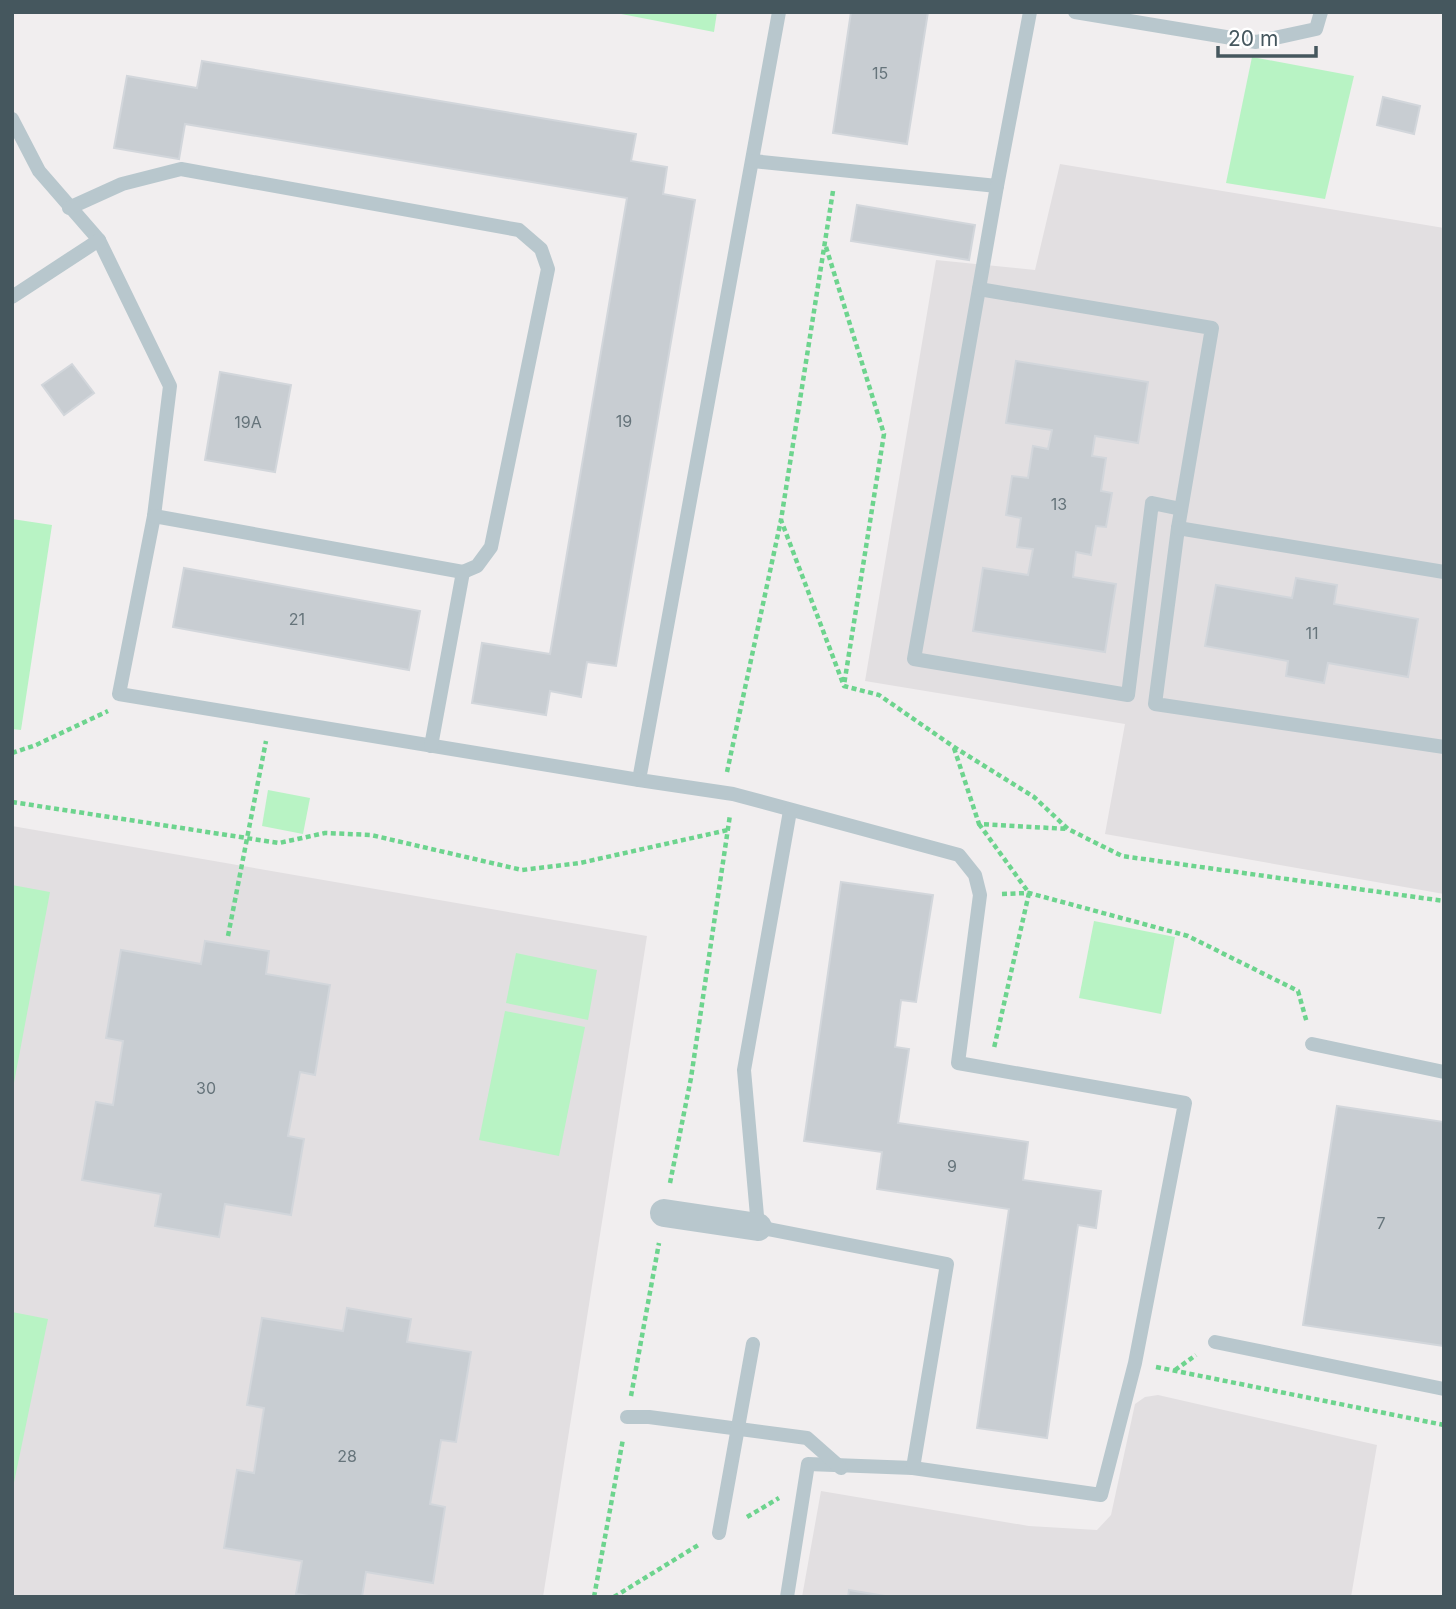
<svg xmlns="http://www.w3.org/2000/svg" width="1456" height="1609" font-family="Inter,sans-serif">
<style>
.education{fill:#e2dfe1}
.green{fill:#b8f3c4}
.building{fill:#c8cdd2;stroke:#d2d6db;stroke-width:2}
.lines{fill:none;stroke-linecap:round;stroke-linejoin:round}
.path{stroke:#6dd48e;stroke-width:4.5;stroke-dasharray:5 3.5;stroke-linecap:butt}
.service{stroke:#b8c7cd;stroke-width:14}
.minor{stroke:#b8c7cd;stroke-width:28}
.labels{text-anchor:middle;stroke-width:6;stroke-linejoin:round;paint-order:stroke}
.number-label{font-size:16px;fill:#66747b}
</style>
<rect width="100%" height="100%" fill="#f1eeef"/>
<g class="education">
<path d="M1060 164 1444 228V894L1105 834 1125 724 865 681 936 260 1035 270Z"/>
<path d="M12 826 647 936 543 1597H12Z"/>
<path d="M1158 1395 1377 1445 1351 1597H802L821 1491 1029 1526 1097 1530 1111 1515 1135 1404 1145 1397Z"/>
</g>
<g class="green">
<path d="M611 12H717L714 32Z"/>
<path d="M1252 57 1354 76 1325 199 1226 183Z"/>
<path d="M12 519 52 525 21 730 12 729Z"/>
<path d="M268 790 310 798 303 834 262 826Z"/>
<path d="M12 885 50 892 13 1088H12Z"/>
<path d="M1094 921 1175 937 1161 1014 1079 998Z"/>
<path d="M516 953 597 970 588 1020 506 1003Z"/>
<path d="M505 1011 585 1027 559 1156 479 1140Z"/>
<path d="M12 1312 48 1319 12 1492Z"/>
</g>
<g class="building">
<path d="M851 12H928L907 144 833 133Z"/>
<path d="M202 61 636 134 631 161 667 167 663 194 695 200 616 666 587 662 581 697 550 691 546 715 472 703 482 643 550 654 627 198 185 124 179 159 114 148 127 76 197 88Z"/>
<path d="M1383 97 1420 106 1414 134 1377 125Z"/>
<path d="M857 205 975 225 969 260 851 241Z"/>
<path d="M1016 361 1148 382 1138 443 1095 436 1092 456 1106 458 1101 491 1112 493 1106 527 1096 526 1091 555 1076 552 1073 577 1116 584 1105 652 973 631 983 568 1028 575 1033 549 1017 547 1021 518 1006 515 1012 476 1028 478 1033 446 1048 449 1052 430 1006 423Z"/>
<path d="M72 364 94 393 64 415 42 385Z"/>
<path d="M220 372 291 385 275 472 205 460Z"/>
<path d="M184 568 420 611 409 670 173 627Z"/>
<path d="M1296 578 1337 585 1334 604 1418 619 1408 677 1328 663 1324 683 1286 676 1288 661 1205 646 1216 585 1292 598Z"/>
<path d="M841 882 933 895 916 1002 901 1000 895 1047 909 1049 898 1123 1028 1142 1023 1180 1101 1191 1096 1228 1078 1225 1047 1438 977 1428 1009 1209 877 1189 882 1152 804 1141Z"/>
<path d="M205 941 269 951 266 974 330 985 315 1075 300 1072 288 1136 304 1139 291 1215 225 1204 219 1237 155 1226 161 1194 82 1180 96 1102 113 1105 123 1041 106 1038 121 950 201 964Z"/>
<path d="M1337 1106 1444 1122V1346L1303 1325Z"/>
<path d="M347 1308 411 1319 407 1342 471 1352 456 1442 441 1440 430 1504 445 1507 433 1583 366 1572 362 1597H315L296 1594 302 1561 224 1548 237 1470 254 1473 264 1408 247 1405 262 1318 343 1331Z"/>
<path d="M849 1590 891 1597H848Z"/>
</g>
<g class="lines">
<g class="path">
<path d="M12 13 13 12"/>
<path d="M833 191 781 520 844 686 879 695 954 747 1034 797 1068 829 1122 856 1444 901"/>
<path d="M826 247 884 434 844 685"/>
<path d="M954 748 979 824 1068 829"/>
<path d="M12 753 36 745 108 711"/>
<path d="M727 772 781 520"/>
<path d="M12 802 279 843 325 833 371 835 522 870 580 863 728 830"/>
<path d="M979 824 1029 893 994 1048"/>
<path d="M1002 894 1029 893 1188 936 1298 991 1307 1023"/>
<path d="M228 936 266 741"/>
<path d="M670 1183 691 1078 730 815"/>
<path d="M1156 1367 1444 1425"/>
<path d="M1175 1370 1196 1355"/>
<path d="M631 1396 659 1243"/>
<path d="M747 1517 779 1498"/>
<path d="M594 1597 623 1439"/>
<path d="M614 1597 700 1544"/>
</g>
<g class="service">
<path d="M779 12 639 780 733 794 959 855 975 875 980 895 958 1063 1185 1103 1135 1363 1101 1495 913 1468 808 1464 787 1597"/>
<path d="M1075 12 1256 42 1316 29 1321 12"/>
<path d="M12 119 39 171 99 240 170 386 154 516 119 694 639 780"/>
<path d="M753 161 997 186 1030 12"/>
<path d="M997 186 914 659 1128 695 1152 503 1181 509"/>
<path d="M69 208 122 184 181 169 519 230 541 249 548 269 491 547 477 566 463 572"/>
<path d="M979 289 1212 328 1178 528 1155 704 1444 747"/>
<path d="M12 297 99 240"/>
<path d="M154 516 463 572 431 746"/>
<path d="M1178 528 1444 572"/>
<path d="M790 811 744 1070 758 1227 947 1264 913 1468"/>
<path d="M1312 1044 1444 1072"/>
<path d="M1215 1342 1444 1389"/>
<path d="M627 1417H649L807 1438 841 1468"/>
<path d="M719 1533 753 1344"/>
</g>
<path class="minor" d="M664 1213 758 1227"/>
</g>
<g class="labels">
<g class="number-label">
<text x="880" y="79">15</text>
<text x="624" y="427">19</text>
<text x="248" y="428">19А</text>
<text x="1059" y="510">13</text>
<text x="297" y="625">21</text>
<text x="1312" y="639">11</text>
<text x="206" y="1094">30</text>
<text x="952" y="1172">9</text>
<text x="1381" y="1229">7</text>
<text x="347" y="1462">28</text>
</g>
</g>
<rect width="1456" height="1609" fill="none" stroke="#45575e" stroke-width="28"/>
<path d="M1218 46v10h98v-10" fill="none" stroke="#45575e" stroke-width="3.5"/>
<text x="1228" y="46" font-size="21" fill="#45575e" stroke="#ffffff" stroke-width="5" paint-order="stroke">20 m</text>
</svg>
